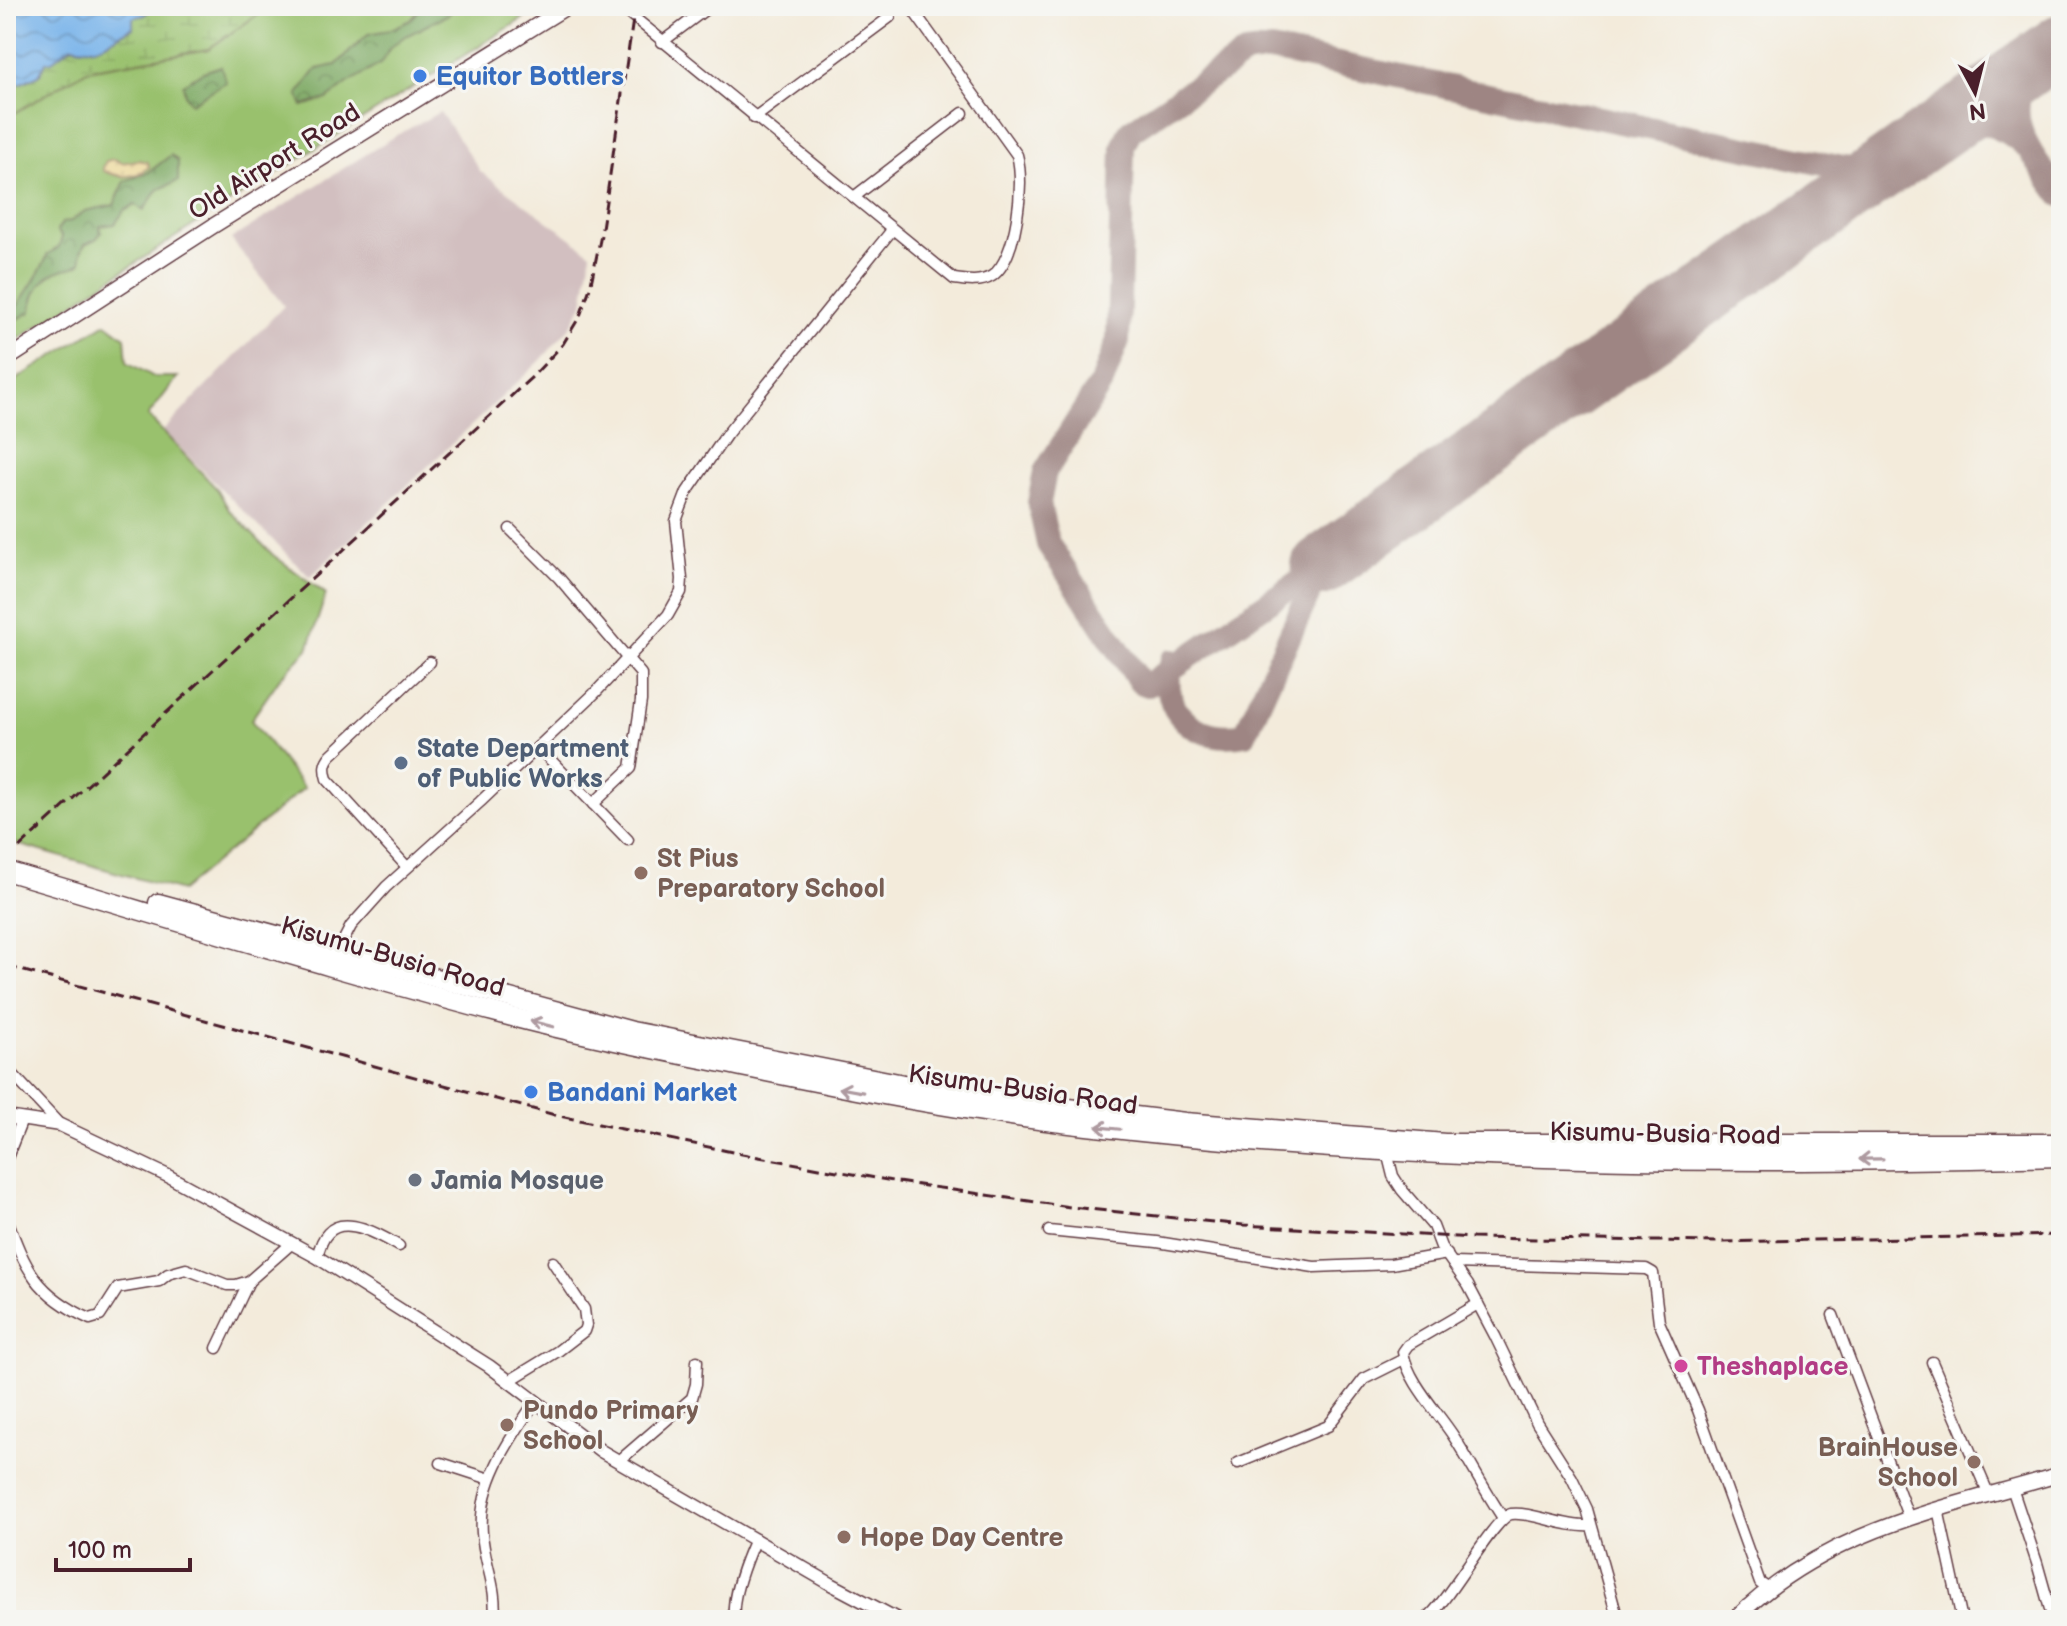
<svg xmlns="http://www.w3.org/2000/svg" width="2067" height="1626" font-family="'Balsamiq Sans',sans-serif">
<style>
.industrial{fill:#d2bfc0}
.green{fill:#99c16d;stroke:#72704c;stroke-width:2}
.forest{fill:url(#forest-crowns);stroke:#626346;stroke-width:2}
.wetland{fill:url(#wetland-marsh);stroke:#72704c;stroke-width:2}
.sand{fill:url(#sand-dots);stroke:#9c7c64;stroke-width:2}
.water{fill:url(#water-waves);stroke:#626a8a;stroke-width:2}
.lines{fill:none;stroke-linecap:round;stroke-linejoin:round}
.taxiway{stroke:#9e8583;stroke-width:24}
.runway{stroke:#9e8583;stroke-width:60}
.minor-casing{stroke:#633e45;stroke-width:13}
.tertiary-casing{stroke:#633e45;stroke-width:15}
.secondary-casing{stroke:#633e45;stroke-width:17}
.trunk-casing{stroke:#633e45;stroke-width:21}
.minor{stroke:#fff;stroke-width:10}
.tertiary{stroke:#fff;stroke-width:12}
.secondary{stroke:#fff;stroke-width:14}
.trunk{stroke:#fff;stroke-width:18}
.rail{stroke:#4a1f2b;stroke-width:3;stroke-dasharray:12 6;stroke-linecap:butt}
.oneway{stroke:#ae9aa0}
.shop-dot{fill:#3f7fe0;stroke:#f6f6f2;stroke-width:3}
.service-dot{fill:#5c6f8a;stroke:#f6f6f2;stroke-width:3}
.education-dot{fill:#8d6e63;stroke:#f6f6f2;stroke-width:3}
.worship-dot{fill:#6b7280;stroke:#f6f6f2;stroke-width:3}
.hotel-dot{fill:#d1479c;stroke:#f6f6f2;stroke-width:3}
.labels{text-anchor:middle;stroke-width:6;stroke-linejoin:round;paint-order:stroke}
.shop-label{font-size:26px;font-weight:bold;fill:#366cbe;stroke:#f6f6f2;text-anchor:start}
.street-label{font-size:26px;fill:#4a1f2b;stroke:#f6f6f2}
.service-label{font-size:26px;font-weight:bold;fill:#4e5e75;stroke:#f6f6f2;text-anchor:start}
.education-label{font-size:26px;font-weight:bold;fill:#785e54;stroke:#f6f6f2;text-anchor:start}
.worship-label{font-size:26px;font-weight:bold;fill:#5b616d;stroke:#f6f6f2;text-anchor:start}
.hotel-label{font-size:26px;font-weight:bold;fill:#b23c85;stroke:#f6f6f2;text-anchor:start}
</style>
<defs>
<pattern id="forest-crowns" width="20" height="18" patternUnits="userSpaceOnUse" patternTransform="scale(2)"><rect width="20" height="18" fill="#7aa760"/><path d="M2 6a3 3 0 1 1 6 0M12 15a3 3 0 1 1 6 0" fill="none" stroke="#66874f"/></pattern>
<pattern id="wetland-marsh" width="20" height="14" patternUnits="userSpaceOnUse" patternTransform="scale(2)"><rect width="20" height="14" fill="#99c16d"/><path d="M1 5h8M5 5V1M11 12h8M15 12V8" fill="none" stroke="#85a55f"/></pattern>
<pattern id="sand-dots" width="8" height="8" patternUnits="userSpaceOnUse" patternTransform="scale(2)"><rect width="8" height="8" fill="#eeda9e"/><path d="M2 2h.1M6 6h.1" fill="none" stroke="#cebb88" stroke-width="1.8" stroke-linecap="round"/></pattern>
<pattern id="water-waves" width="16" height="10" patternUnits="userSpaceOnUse" patternTransform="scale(2)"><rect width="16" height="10" fill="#79b4ea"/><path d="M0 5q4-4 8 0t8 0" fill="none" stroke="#6592be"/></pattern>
</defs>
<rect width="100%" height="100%" fill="#f6f6f2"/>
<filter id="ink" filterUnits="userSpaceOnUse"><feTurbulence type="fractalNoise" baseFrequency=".0125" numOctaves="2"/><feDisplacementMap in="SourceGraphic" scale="16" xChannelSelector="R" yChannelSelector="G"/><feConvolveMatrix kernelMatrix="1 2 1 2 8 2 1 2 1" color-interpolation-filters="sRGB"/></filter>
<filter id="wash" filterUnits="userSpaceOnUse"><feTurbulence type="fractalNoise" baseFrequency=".006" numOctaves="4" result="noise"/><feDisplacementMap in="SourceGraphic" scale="32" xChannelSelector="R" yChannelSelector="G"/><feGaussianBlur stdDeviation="1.8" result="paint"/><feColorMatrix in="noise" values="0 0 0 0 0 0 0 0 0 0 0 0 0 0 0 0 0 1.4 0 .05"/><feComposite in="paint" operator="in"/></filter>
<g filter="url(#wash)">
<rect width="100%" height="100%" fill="#f3ebdb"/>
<path class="industrial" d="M440 112 481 172 591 253 583 304 570 327 540 361 310 577 163 431 284 306 231 239 397 135Z"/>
<g class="green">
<path d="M270 6H543L211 214 6 347V118L87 70 208 49Z"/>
<path d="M106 323 125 337 127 362 154 377H178L148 416 218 490 229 510 273 555 326 594 308 649 280 678 251 720 304 788 181 891 6 841V386Z"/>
</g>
<g class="forest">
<path d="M422 6H456L449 14 402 38 389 49 382 63 348 83 327 99 303 106 298 94 317 69 336 65 368 34 389 30 411 20Z"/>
<path d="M221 66 226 82 191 103 185 95 183 84 203 72Z"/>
<path d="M171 155 178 161V181L157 190 144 210 135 205 124 211 115 224 100 226 101 233 96 239 85 244 81 252V263C74 269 71 267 62 270 43 275 32 293 31 312L18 319 12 313C19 304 46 264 47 255L59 247 62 237 57 231 62 223 71 221 85 211 114 205 125 181 149 172Z"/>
</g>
<path class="wetland" d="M153 6H270L208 49 87 70 6 118V90L39 75 46 62 73 46C102 53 108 39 133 28V17L145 15Z"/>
<path class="sand" d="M114 159 122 163 138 160 148 162 149 167C136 179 120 178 104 171L103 167 106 161Z"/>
<path class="water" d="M6 6H153L145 15 133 18V28C108 39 102 53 72 46L52 61 46 62 39 75 6 90Z"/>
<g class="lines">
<g class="taxiway">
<path d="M2036 61C1996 116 2028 149 2061 195"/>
<path d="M1938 130C1972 116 2000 122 2027 147"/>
<path d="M1321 566 1148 685 1140 682 1048 544 1039 503 1045 472 1103 380 1118 340 1123 147 1130 131 1245 54 1271 50 1843 168 1866 170 1897 160"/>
<path d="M1172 661C1156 712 1197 744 1245 734L1320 569"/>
</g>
<path class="runway" d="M1321 566 2061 44"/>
</g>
</g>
<g filter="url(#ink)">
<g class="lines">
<g class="minor-casing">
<g id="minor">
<path d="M620 6 954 279C967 281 981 283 992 276 1017 259 1025 182 1017 155L910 6"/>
<path d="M662 42 710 6"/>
<path d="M754 118 890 17"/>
<path d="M854 197 963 113"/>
<path d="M510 529 559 578 641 674V701L631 768 593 804"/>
<path d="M538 747 628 840"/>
<path d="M407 867 327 779C324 769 324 763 331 755L430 662"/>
<path d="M338 951 351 926 386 887 480 802 595 693 668 615 681 592 682 579 676 521 687 492 727 434 892 230"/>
<path d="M6 1067 60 1125"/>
<path d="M1387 1152 1393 1176 1402 1190 1433 1226 1441 1247 1468 1285 1495 1336 1537 1423 1572 1478 1587 1509 1618 1620"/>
<path d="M6 1160 22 1120"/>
<path d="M6 1216C25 1269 37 1295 90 1319L100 1316 118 1288 159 1281 168 1274 186 1269 227 1285H236L249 1281 291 1244"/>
<path d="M1049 1231 1157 1242 1314 1267 1391 1264 1447 1254"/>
<path d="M317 1257C319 1249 322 1239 328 1233 345 1214 382 1236 399 1246"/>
<path d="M1454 1263 1646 1269 1653 1273 1659 1322 1698 1410 1760 1583 1769 1589"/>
<path d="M1478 1304 1408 1345 1403 1352C1408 1382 1438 1412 1454 1437 1471 1464 1485 1491 1503 1518"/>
<path d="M1833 1315 1908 1516"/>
<path d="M217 1348 249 1281"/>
<path d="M1932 1362 1988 1493"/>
<path d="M509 1381 558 1351 584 1331 586 1325 584 1309 553 1262"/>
<path d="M619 1461 692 1398 696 1384 697 1361"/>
<path d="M441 1463 490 1479"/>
<path d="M1238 1463 1328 1426 1364 1379 1404 1359"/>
<path d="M2012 1488 2037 1563 2053 1620"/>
<path d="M1938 1509 1962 1620"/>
<path d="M494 1620C498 1587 484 1564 482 1533 478 1484 509 1440 535 1402"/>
<path d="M735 1620C729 1601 747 1557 755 1539"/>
<path d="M1425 1620C1449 1602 1493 1518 1511 1514 1531 1511 1564 1528 1591 1526"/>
</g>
</g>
<g class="tertiary-casing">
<path id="tertiary" d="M6 1117 60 1125 168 1176 317 1257 489 1366 601 1451 831 1584 899 1620"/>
</g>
<g class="secondary-casing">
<g id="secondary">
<path d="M6 360 213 226 568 6"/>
<path d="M1734 1620C1825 1529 1944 1509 2061 1474"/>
</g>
</g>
<g class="trunk-casing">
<g id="trunk">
<path d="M6 871C177 921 348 974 520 1019 602 1040 684 1055 766 1072 872 1094 979 1114 1087 1126 1410 1164 1736 1165 2061 1157"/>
<path d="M158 903 632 1031 909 1085 1027 1103 1185 1122 1445 1143H2061"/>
</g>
</g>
<use href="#minor" class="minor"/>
<use href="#tertiary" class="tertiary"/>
<use href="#secondary" class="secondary"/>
<use href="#trunk" class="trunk"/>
<g class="rail">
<path d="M6 860 533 376 563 344 580 316 590 288 601 235 635 6"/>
<path d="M6 966 555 1115 742 1154 898 1182 1070 1207 1243 1225 1473 1238 1718 1242 2061 1235"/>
</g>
</g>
<defs><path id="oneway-shaft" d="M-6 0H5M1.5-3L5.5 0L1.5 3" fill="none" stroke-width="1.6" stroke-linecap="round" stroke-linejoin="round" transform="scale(2)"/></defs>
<g class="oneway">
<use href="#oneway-shaft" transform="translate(542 1024) rotate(-166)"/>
<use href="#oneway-shaft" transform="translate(851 1090) rotate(-170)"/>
<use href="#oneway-shaft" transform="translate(1108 1128) rotate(-174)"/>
<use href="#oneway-shaft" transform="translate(1871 1159) rotate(179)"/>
</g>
</g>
<g class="shop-dot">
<circle cx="420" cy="76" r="8"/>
<circle cx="531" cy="1092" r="8"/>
</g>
<circle class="service-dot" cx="401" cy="763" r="8"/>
<g class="education-dot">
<circle cx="641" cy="873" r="8"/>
<circle cx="507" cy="1425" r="8"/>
<circle cx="1974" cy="1462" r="8"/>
<circle cx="844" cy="1537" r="8"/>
</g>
<circle class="worship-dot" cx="415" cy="1180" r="8"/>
<circle class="hotel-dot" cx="1681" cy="1366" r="8"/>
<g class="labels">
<g class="shop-label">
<text x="436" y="85">Equitor Bottlers</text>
<text x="547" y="1101">Bandani Market</text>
</g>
<g class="street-label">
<text transform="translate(274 161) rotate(-32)" y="9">Old Airport Road</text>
<text transform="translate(393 956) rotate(16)" y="9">Kisumu-Busia Road</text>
<text transform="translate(1023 1089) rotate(8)" y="9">Kisumu-Busia Road</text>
<text transform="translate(1665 1133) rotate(1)" y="9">Kisumu-Busia Road</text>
</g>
<g class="service-label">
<text x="417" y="757">State Department<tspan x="417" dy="30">of Public Works</tspan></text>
</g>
<g class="education-label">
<text x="657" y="867">St Pius<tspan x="657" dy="30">Preparatory School</tspan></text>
<text x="523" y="1419">Pundo Primary<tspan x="523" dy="30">School</tspan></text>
<text x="1958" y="1456" text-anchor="end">BrainHouse<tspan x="1958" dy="30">School</tspan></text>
<text x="860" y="1546">Hope Day Centre</text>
</g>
<g class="worship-label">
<text x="431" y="1189">Jamia Mosque</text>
</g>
<g class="hotel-label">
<text x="1697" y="1375">Theshaplace</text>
</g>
</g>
<rect width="2067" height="1626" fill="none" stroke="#f6f6f2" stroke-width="32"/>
<g transform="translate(1975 92) rotate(173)" stroke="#f6f6f2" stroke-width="6" paint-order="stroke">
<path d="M0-6L14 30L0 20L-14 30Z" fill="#4a1f2b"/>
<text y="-12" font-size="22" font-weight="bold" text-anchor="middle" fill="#4a1f2b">N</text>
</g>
<path d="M56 1558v12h134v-12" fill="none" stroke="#4a1f2b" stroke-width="4"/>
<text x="68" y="1558" font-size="24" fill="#4a1f2b" stroke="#f6f6f2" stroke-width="6" paint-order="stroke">100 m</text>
</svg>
